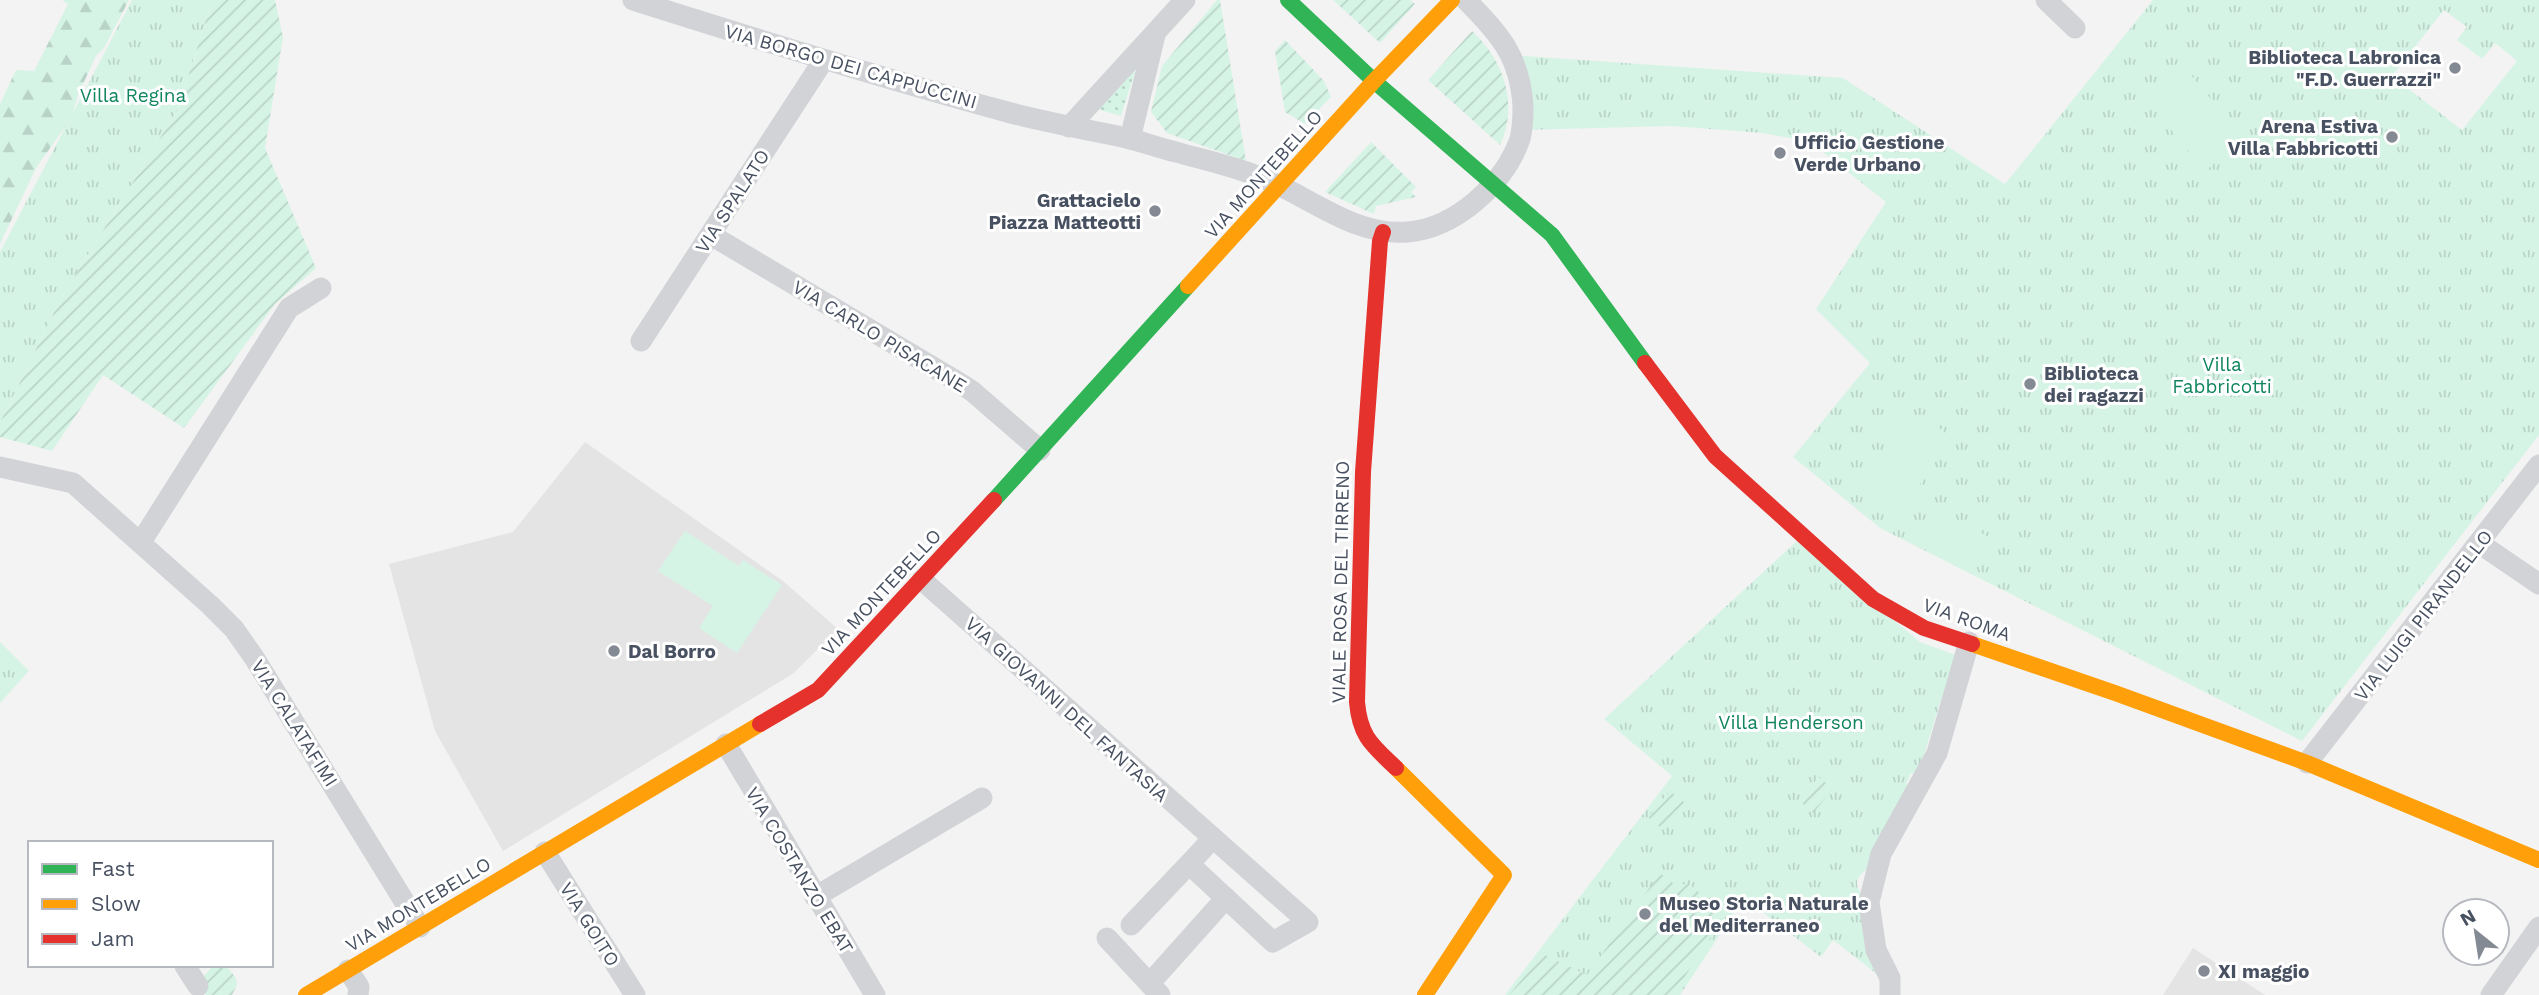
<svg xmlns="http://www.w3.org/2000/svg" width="2539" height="995" font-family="'Work Sans',sans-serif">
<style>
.education{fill:#e4e4e5}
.grass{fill:url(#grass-dots)}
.forest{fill:url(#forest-firs)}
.park{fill:url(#park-tufts);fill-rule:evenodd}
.garden{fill:url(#garden-furrows)}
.pitch{fill:#d6f4e6}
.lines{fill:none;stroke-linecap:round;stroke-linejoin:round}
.street{stroke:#d1d3d6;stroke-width:21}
.fast{stroke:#30b455;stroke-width:16}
.slow{stroke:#ff9f0a;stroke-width:16}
.jam{stroke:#e5322d;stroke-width:16}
.poi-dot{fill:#848a94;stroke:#fff;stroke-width:2.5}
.labels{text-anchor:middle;stroke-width:6;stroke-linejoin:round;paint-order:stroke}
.poi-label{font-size:19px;font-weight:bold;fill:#485161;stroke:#fff;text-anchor:start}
.street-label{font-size:19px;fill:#485161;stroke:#fff}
.park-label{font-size:19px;fill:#10855f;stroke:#fff}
</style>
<defs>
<pattern id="grass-dots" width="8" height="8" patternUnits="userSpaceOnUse" patternTransform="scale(1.75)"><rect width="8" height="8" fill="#d6f4e6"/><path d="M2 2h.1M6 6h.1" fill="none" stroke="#b9d3c8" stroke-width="1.8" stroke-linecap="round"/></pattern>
<pattern id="forest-firs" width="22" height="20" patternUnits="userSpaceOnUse" patternTransform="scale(1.75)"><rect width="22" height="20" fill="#d6f4e6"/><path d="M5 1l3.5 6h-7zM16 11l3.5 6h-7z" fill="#b9d3c8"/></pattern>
<pattern id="park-tufts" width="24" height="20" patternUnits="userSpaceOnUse" patternTransform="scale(1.75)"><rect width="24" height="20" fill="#d6f4e6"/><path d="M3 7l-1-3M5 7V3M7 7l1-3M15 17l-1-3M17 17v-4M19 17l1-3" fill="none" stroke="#b9d3c8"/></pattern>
<pattern id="garden-furrows" width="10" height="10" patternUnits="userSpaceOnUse" patternTransform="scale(1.75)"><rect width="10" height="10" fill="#d6f4e6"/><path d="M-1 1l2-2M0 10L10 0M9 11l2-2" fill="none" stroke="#b9d3c8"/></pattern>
</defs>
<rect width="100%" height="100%" fill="#f3f3f3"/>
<g class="education">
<path d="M585 442 783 581 838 629 794 673 503 851 435 731 389 564 513 532Z"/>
<path d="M2193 948 2265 995H2163Z"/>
</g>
<path class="grass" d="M1139 59 1121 116 1097 109Z"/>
<path class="forest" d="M62 0H129L104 48 96 56 78 95 72 117 36 168 0 244V104L16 70 34 71 68 4Z"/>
<g class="park">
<path d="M132 0H212L178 109 60 300 0 423V252Z"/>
<path d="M2153 0H2539V435L2302 741 1880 528 1793 457 1870 363 1816 309 1886 202 1810 142 1763 133 1671 126 1523 130 1511 55 1843 78 2005 184ZM2444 10 2467 27 2457 40 2482 59 2495 43 2517 61 2462 130 2392 76Z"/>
<path d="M1798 540 1920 642 1958 656 1940 703 1920 768 1916 774 1911 773 1906 784 1913 791 1867 869C1854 879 1854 886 1865 898L1886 981 1833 940 1821 957 1744 898 1680 995H1505L1672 776 1604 719Z"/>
<path d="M0 642 29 671 0 703Z"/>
</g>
<g class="garden">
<path d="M212 0H275L283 37 265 148 316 268 275 304 184 428 103 375 52 451 0 437V423L60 300 178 109Z"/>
<path d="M1217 0H1220L1246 161 1167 133 1151 112 1162 66Z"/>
<path d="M1333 0H1410L1415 4 1380 43Z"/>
<path d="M1472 31C1504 60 1519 105 1500 145L1428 80Z"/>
<path d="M1285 40 1324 81 1331 97 1305 124 1285 112 1275 51Z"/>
<path d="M1371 142 1416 187 1411 192 1416 197 1376 206 1374 214 1325 192Z"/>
<path d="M1819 777 1833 789 1813 813 1799 800Z"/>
<path d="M1670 791 1685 803 1662 829 1648 817Z"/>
<path d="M1660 873 1678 887 1687 883 1726 913 1673 995H1509L1543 954 1587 975Z"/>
<path d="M219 966 227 967 236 978 237 985 232 995H206L204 992 202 978 212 967Z"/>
</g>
<g class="pitch">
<path d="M2187 70 2244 139 2205 171 2148 102Z"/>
<path d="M1899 412 1943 430 1909 510 1865 490Z"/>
<path d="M1931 507 1989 537 1972 568 1915 538Z"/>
<path d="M685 531 739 566 743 560 782 585 737 653 699 628 713 606 658 571Z"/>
</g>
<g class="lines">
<g class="street">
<path d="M633 0C759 40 884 79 1011 113 1050 123 1088 130 1127 138 1143 142 1159 148 1176 152 1201 159 1227 165 1252 174 1304 191 1350 237 1408 232 1456 228 1504 184 1520 139 1523 128 1523 117 1523 106 1520 57 1500 34 1466 0"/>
<path d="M2046 0 2075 28"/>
<path d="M1069 127 1185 0"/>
<path d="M1130 139 1155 35"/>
<path d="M711 235 953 379 972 391 1040 450"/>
<path d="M641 341 823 61"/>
<path d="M0 467 73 483 210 605 234 629 255 659 420 927"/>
<path d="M141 542 289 308 321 288"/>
<path d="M2479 543 2539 584"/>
<path d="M922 580 1308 922 1273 942 1189 864 1213 838"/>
<path d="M726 744 875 995"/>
<path d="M2307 763 2539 465"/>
<path d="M545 852 635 995"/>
<path d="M815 897 982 798"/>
<path d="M1131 925 1189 864"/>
<path d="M1107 938 1160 995"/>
<path d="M185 966 198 986"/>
<path d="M348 970 359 987 358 995"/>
<path d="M1150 983 1226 898"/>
<path d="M1890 995V978L1876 950 1869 902 1881 854 1937 753 1969 642"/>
<path d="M2491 995 2539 927"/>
</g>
<g class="fast">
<path d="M1288 0 1374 81 1552 235 1645 363"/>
<path d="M994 500 1188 286"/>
</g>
<g class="slow">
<path d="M1188 286 1374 81 1452 0"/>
<path d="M1972 644 2115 693 2307 763 2539 860"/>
<path d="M1396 768 1504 875 1425 995"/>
<path d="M306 995 760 724"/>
</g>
<g class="jam">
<path d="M1383 232 1380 241 1363 472 1357 702C1360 737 1372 745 1396 768"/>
<path d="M1645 363 1715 456 1873 599 1924 628 1972 644"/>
<path d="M760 724 818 690 994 500"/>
</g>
</g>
<g class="poi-dot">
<circle cx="2455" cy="68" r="7"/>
<circle cx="2392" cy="137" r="7"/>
<circle cx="1780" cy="153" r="7"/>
<circle cx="1155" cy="211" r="7"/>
<circle cx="2030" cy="384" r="7"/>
<circle cx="614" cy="651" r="7"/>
<circle cx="1645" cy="914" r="7"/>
<circle cx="2204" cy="971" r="7"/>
</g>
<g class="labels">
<g class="poi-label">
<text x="2441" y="64" text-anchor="end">Biblioteca Labronica<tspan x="2441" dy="22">"F.D. Guerrazzi"</tspan></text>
<text x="2378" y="133" text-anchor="end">Arena Estiva<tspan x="2378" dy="22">Villa Fabbricotti</tspan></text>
<text x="1794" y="149">Ufficio Gestione<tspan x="1794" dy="22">Verde Urbano</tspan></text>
<text x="1141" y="207" text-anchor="end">Grattacielo<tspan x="1141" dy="22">Piazza Matteotti</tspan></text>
<text x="2044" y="380">Biblioteca<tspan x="2044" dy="22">dei ragazzi</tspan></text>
<text x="628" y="658">Dal Borro</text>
<text x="1659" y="910">Museo Storia Naturale<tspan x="1659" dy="22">del Mediterraneo</tspan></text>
<text x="2218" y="978">XI maggio</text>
</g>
<g class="street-label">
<text transform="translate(851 66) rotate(16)" y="7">VIA BORGO DEI CAPPUCCINI</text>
<text transform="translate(1263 174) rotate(-48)" y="7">VIA MONTEBELLO</text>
<text transform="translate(732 201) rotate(-57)" y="7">VIA SPALATO</text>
<text transform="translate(880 336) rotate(31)" y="7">VIA CARLO PISACANE</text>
<text transform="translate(1340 582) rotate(-89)" y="7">VIALE ROSA DEL TIRRENO</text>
<text transform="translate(881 592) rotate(-47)" y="7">VIA MONTEBELLO</text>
<text transform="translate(2423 615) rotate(-52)" y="7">VIA LUIGI PIRANDELLO</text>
<text transform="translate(1967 619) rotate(20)" y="7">VIA ROMA</text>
<text transform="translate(1067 709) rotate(42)" y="7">VIA GIOVANNI DEL FANTASIA</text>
<text transform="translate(295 723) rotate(58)" y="7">VIA CALATAFIMI</text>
<text transform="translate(800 870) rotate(59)" y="7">VIA COSTANZO EBAT</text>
<text transform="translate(418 904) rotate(-31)" y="7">VIA MONTEBELLO</text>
<text transform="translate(590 924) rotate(58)" y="7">VIA GOITO</text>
</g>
<g class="park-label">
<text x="133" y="102">Villa Regina</text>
<text x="2222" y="371">Villa<tspan x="2222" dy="22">Fabbricotti</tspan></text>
<text x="1791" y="729">Villa Henderson</text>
</g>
</g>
<rect x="28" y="841" width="245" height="126" fill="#ffffff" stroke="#b6b9c0" stroke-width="2"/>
<rect x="42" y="864" width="35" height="10" fill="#30b455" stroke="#b6b9c0" stroke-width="2"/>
<text x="91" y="876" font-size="21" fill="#485161">Fast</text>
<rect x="42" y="899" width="35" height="10" fill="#ff9f0a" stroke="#b6b9c0" stroke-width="2"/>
<text x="91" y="911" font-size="21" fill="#485161">Slow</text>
<rect x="42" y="934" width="35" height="10" fill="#e5322d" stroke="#b6b9c0" stroke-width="2"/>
<text x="91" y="946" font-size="21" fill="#485161">Jam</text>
<g transform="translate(2476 932) rotate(330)"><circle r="33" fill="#ffffff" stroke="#b6b9c0" stroke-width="2"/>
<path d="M0-5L12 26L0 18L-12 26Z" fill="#848a94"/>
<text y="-10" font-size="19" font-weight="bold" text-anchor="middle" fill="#485161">N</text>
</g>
</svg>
